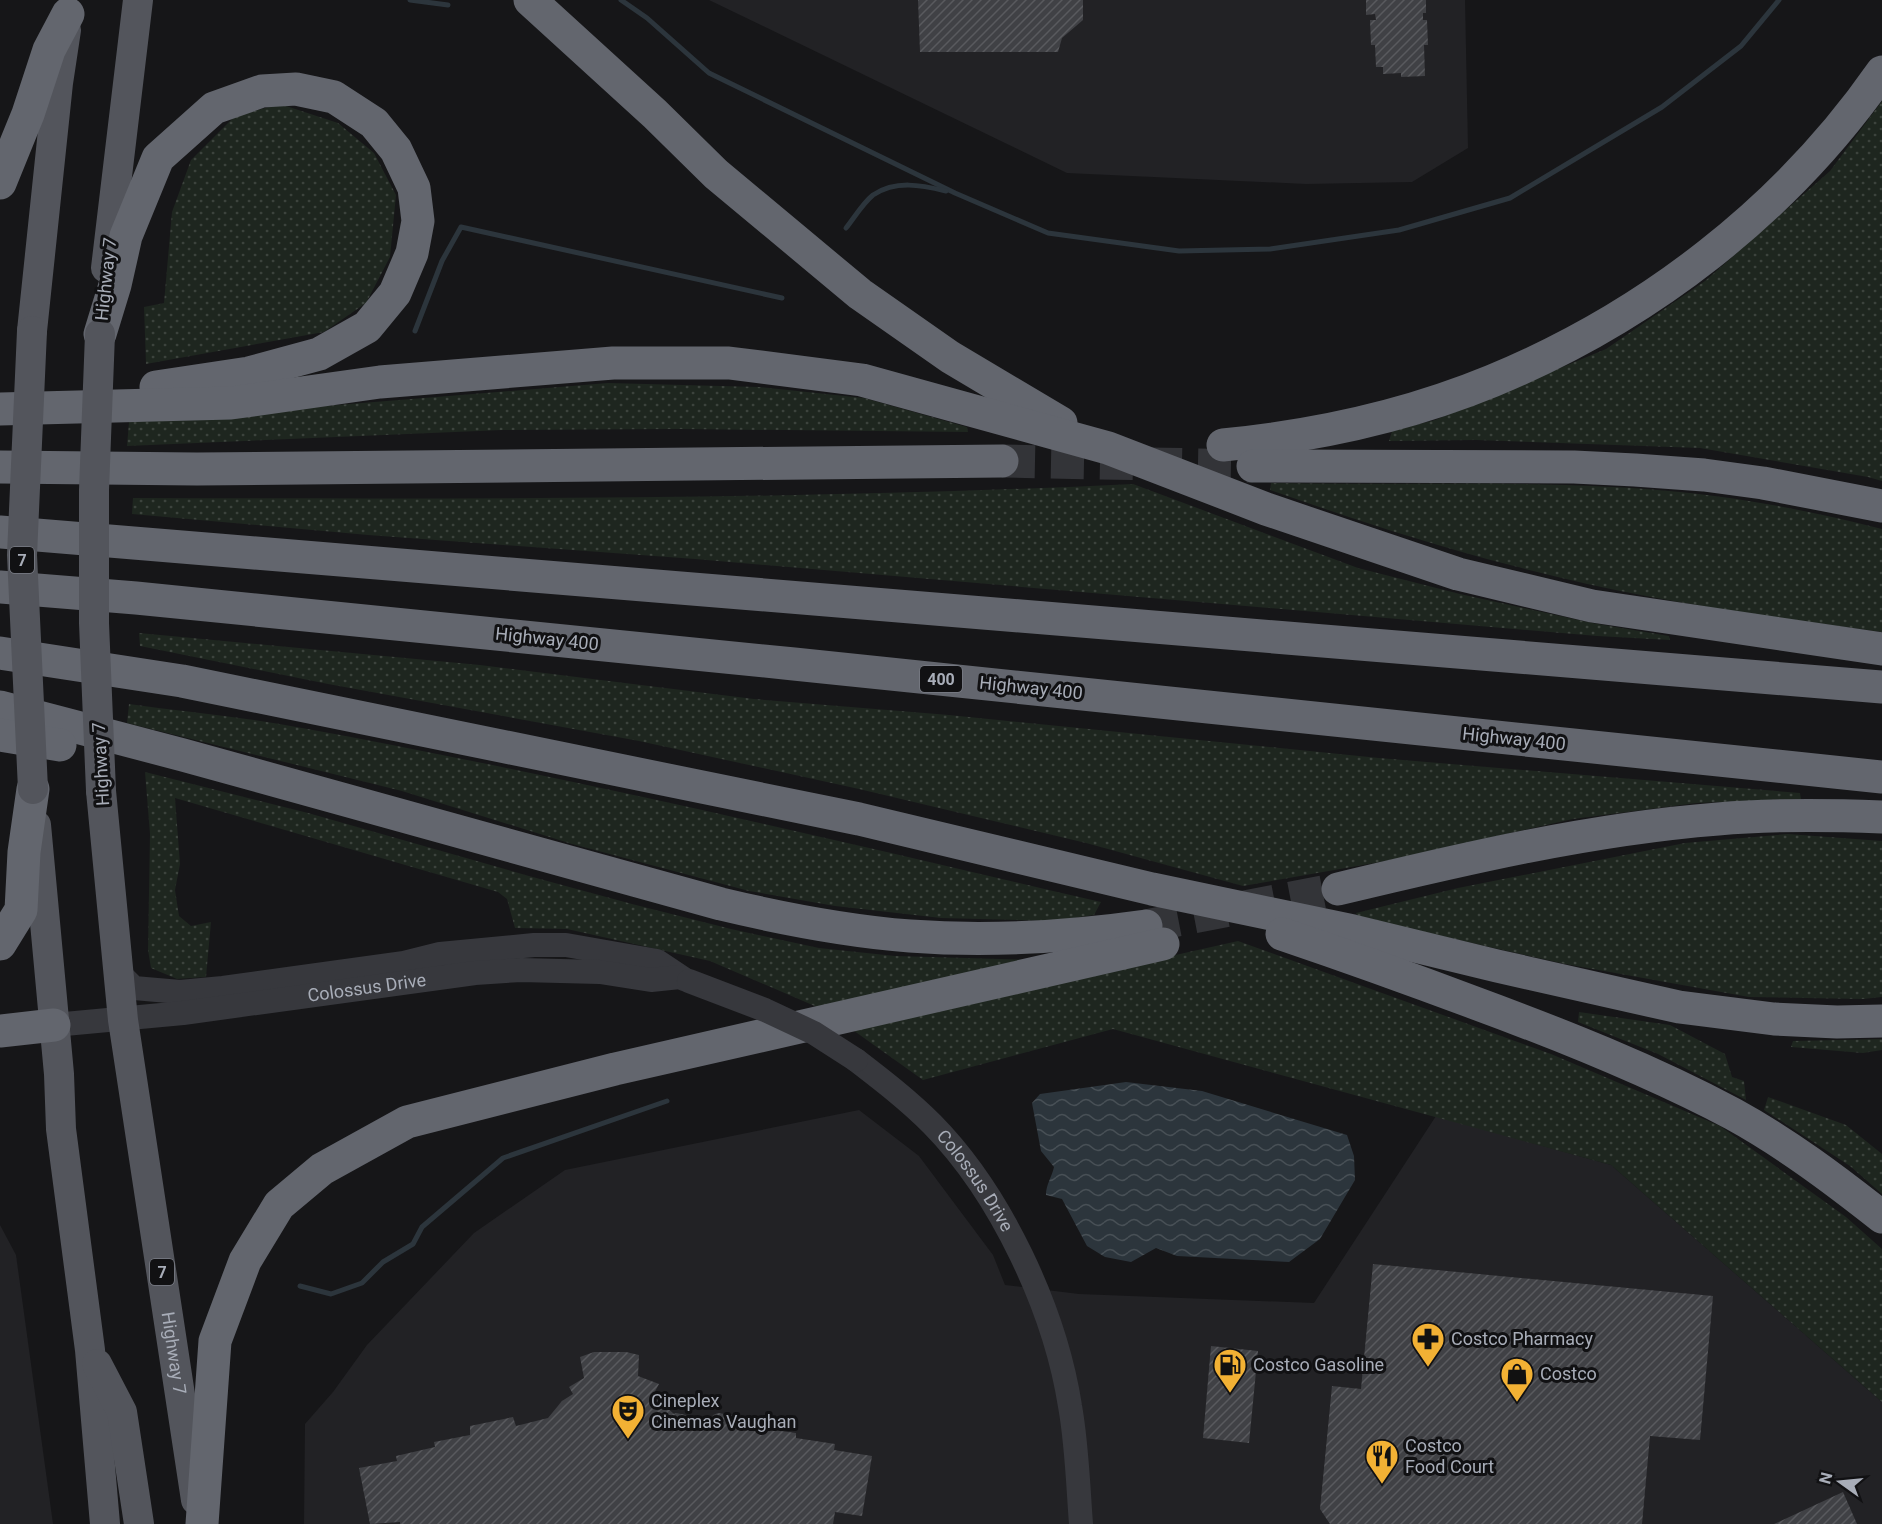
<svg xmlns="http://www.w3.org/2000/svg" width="1882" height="1524" font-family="Roboto,sans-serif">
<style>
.built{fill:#222225}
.grass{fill:url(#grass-dots)}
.water{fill:url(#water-waves)}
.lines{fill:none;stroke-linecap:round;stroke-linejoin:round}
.stream{stroke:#2c353c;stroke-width:5}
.building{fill:url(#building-hatch)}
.motorway-tunnel{stroke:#333438;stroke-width:33;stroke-dasharray:33 16;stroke-linecap:butt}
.tertiary{stroke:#37383d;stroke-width:24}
.primary{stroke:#53555c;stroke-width:30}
.motorway{stroke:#63666e;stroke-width:33}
.tertiary-bridge{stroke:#37383d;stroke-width:24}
.primary-bridge{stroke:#53555c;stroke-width:30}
.labels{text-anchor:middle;stroke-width:6;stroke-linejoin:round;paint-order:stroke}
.shield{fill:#111113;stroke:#7b7e86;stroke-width:1.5}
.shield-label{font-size:16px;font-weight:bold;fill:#a8adb8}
.street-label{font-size:18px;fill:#a8adb8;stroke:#111113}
.poi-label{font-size:18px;fill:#a8adb8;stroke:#111113;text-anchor:start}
</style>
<defs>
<pattern id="grass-dots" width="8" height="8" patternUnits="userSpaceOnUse" patternTransform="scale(1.5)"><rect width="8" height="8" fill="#1e261f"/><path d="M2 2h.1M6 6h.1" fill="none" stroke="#3c433d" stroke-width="1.8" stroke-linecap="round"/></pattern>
<pattern id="water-waves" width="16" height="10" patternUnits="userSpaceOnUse" patternTransform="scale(1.5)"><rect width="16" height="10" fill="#2c353c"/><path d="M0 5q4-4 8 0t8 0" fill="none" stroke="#485056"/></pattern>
<pattern id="building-hatch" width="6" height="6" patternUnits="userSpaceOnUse" patternTransform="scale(1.5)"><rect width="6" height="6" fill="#404145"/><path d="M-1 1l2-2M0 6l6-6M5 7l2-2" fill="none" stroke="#595a5e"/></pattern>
</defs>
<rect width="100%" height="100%" fill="#161618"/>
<g class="built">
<path d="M709 0H1465L1468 148 1412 182 1306 184 1067 173Z"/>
<path d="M859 1110 919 1156 993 1255 1005 1285 1079 1294 1314 1303 1436 1116 1611 1165 1882 1402V1524H304L305 1424 333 1392 367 1345 474 1233 565 1170Z"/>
<path d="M0 1225 16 1255 53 1524H0Z"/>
</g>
<g class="grass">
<path d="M1882 101V481L1868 477 1700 448 1476 440 1389 441 1392 431 1435 420 1606 349 1705 281 1830 171Z"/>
<path d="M280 104 338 123 374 153 396 195 390 257 366 303 324 332 146 364 144 307 164 303 172 212 191 160 235 116Z"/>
<path d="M608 383 759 387 864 398 967 427 968 432 679 429 502 430 127 446 129 422Z"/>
<path d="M1271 483C1411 486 1551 478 1690 493 1755 500 1819 513 1882 529V632C1759 616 1634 598 1514 566 1431 545 1350 518 1270 490Z"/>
<path d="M1133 484 1358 568 1460 594 1592 623 1669 636 1670 640 1597 636 695 559 368 535 132 514 133 498C466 499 800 500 1133 484Z"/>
<path d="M139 633 480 665 754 699 949 715 1379 758 1800 793 1801 799 1697 803 1573 819 1386 861 1243 886 1086 843 859 789 639 741 328 684 140 646Z"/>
<path d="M129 704C186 712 245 717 302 728 570 777 835 840 1101 902L1094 915 1052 921 941 918 835 906 749 891 572 844 402 791 127 723Z"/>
<path d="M145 772 308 813 529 876 632 904 731 929 819 948 895 956 1034 960 817 1007 710 961 567 929 515 928 507 899 498 892 175 798 180 864 175 890 179 916 191 926 211 922 206 977 177 979 151 968 148 950 150 834Z"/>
<path d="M1788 834 1882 841V997L1863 999 1749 997 1565 964 1358 917 1356 913 1458 888 1685 843Z"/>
<path d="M1238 941 1551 1054 1720 1126 1846 1217 1882 1249V1402L1611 1165 1113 1029 923 1080 850 1028Z"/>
<path d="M1579 1012 1670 1025 1725 1054 1732 1077 1744 1081 1746 1100 1658 1054 1578 1022Z"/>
<path d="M1882 1039V1050L1863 1053 1791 1047 1793 1041Z"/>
<path d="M1768 1097 1846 1125 1882 1154V1194L1850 1166 1764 1110Z"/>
</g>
<path class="water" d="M1126 1082 1202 1091 1347 1135 1354 1156 1355 1180 1320 1239 1289 1262 1177 1256 1156 1248 1131 1262 1105 1257 1087 1246 1062 1199 1046 1195C1046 1184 1052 1177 1054 1167L1041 1151 1032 1103 1040 1094Z"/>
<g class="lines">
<g class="stream">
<path d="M410 0 448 5"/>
<path d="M621 0 647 18 709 73 955 193 1048 233 1179 251 1270 249 1399 230 1510 198 1662 107 1741 46 1779 0"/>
<path d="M846 228C854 218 863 203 873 195 896 180 921 185 946 191"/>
<path d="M415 331 442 261 461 227 782 298"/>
<path d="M300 1286 331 1294 362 1283 383 1262 413 1244 422 1227 503 1158 667 1101"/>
</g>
</g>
<g class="building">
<path d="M918 0H1083V20L1062 38 1058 52H920Z"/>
<path d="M1366 0H1426V13H1423V20H1427L1428 45H1424L1425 76 1401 77V73L1383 74V67H1376L1375 45H1371L1370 20H1376L1375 14 1366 15Z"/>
<path d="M1373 1264 1713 1296 1700 1440 1650 1436 1642 1524H1330L1320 1509 1332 1386 1361 1389Z"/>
<path d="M1211 1346 1258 1351 1249 1443 1203 1438Z"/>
<path d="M594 1352H626L639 1355 638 1376 659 1384 653 1395 674 1414 676 1413 711 1420 713 1415 718 1413 759 1419 758 1428 796 1433V1438L835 1444 834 1450 872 1456 862 1516 835 1512 833 1524H400V1522L370 1524 359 1468 397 1461 396 1456 435 1447 434 1442 470 1435V1426L513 1417 516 1426 548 1418 562 1401 573 1394 569 1387 584 1378 580 1357Z"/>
<path d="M1843 1492 1857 1524H1774Z"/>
</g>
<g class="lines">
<g class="motorway-tunnel">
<path d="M1002 461 1253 466"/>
<path d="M1146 926 1338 889"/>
</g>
<g class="tertiary">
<path d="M119 973 134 988 180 992 223 988 404 963 440 954 534 945H566L657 961 684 979"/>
<path id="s1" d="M54 1025 183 1013 475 973 521 970 600 972 651 980 680 977"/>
<path id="s2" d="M856 1060C882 1080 908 1100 932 1124 1001 1194 1055 1310 1070 1406 1077 1445 1078 1485 1081 1524"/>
</g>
<g class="primary">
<path d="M106 268 138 0"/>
<path d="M32 331 58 83 66 30"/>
<path id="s3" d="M101 791 123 1020 196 1500"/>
<path d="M36 825 59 1074 61 1129 90 1350 105 1524"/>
<path d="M97 1364 122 1412 139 1524"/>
</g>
<g class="motorway">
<path d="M530 0 655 114 716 174 860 294 950 357 1061 423"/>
<path d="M0 183 28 114 49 50 68 14"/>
<path d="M100 334 115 285 126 236 158 158 214 108 262 91 296 89 334 97 374 123 396 150 414 188 418 221 412 253 395 293 367 327 319 354 249 373 156 387"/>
<path d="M0 409 231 403 380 382 613 363H729L862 380 1108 448 1266 509 1458 574 1592 606 1882 649"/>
<path d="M1223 445C1314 436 1407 416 1492 381 1647 317 1786 210 1882 72"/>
<path d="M1253 466 1574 467 1635 470 1704 475 1763 483 1882 506"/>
<path d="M0 467 197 469 1002 461"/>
<path d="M0 532 1882 687"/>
<path d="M0 587 136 598 794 664 1882 777"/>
<path d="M0 653 182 681 859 819 1152 889 1353 931 1497 966 1679 1007 1774 1019 1837 1022 1882 1021"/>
<path d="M0 707 183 755 721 904C784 919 846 931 910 936 989 942 1068 937 1146 926"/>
<path d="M0 735 60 745"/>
<path d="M1338 889C1463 859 1590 829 1718 819 1773 814 1827 815 1882 817"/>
<path d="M1282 934C1347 956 1411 979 1475 1003 1562 1035 1650 1070 1733 1114 1786 1143 1835 1180 1882 1217"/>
<path d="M0 944 21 910 24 852 33 789"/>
<path d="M0 1031 54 1025"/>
<path d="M202 1524 215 1341 245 1261 279 1205 322 1169 407 1122 615 1069 1163 944"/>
</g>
<path class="tertiary-bridge" d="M689 981 765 1010 814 1033 856 1060"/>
<g class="primary-bridge">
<path d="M32 331 22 555 33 789"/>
<path d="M100 334 94 490V623L101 791"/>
</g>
</g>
<defs>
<g id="pharmacy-pin" transform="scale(1.725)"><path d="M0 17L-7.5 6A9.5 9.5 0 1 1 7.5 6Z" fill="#f2b134" stroke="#111113"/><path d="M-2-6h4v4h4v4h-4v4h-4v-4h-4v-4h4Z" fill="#111"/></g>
<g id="fuel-pin" transform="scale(1.725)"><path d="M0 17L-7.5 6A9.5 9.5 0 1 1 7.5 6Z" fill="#f2b134" stroke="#111113"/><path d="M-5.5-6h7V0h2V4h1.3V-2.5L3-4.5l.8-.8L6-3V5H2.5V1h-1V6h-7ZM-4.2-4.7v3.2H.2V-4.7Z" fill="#111"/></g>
<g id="shop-pin" transform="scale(1.725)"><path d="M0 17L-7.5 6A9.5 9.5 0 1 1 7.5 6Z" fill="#f2b134" stroke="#111113"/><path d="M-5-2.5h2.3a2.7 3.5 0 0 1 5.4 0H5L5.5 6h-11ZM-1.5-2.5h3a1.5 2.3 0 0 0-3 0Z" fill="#111"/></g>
<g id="theatre-pin" transform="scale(1.725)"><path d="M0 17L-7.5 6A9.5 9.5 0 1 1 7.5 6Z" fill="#f2b134" stroke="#111113"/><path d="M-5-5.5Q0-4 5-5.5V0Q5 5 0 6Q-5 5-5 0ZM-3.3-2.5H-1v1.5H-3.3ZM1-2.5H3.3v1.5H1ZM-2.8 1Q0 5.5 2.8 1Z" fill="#111"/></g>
<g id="restaurant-pin" transform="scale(1.725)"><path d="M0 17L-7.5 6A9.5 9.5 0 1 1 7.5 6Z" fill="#f2b134" stroke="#111113"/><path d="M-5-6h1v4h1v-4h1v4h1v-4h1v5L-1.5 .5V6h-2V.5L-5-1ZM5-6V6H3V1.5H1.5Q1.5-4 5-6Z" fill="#111"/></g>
</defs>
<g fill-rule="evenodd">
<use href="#pharmacy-pin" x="1428" y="1339"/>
<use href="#fuel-pin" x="1230" y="1365"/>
<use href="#shop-pin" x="1517" y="1374"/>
<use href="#theatre-pin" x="628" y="1411"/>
<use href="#restaurant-pin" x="1382" y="1456"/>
</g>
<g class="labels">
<g class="shield">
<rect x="10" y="547" width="24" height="26" rx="4.5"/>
<rect x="920" y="666" width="42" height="26" rx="4.5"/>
<rect x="150" y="1259" width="24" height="26" rx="4.5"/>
</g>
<g class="shield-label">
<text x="22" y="566">7</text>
<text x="941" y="685">400</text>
<text x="162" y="1278">7</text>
</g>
<g class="street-label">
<text transform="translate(106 279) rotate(-84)" y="6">Highway 7</text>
<text transform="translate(547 639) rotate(6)" y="6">Highway 400</text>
<text transform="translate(1031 688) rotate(6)" y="6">Highway 400</text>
<text transform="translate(1514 739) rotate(6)" y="6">Highway 400</text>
<text transform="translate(101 764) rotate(-93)" y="6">Highway 7</text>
<text dy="6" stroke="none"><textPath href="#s1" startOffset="315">Colossus Drive</textPath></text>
<text dy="6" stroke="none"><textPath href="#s2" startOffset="171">Colossus Drive</textPath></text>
<text dy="6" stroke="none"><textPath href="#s3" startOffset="567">Highway 7</textPath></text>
</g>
<g class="poi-label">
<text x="1451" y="1345">Costco Pharmacy</text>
<text x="1253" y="1371">Costco Gasoline</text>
<text x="1540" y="1380">Costco</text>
<text x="651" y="1407">Cineplex<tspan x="651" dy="21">Cinemas Vaughan</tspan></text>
<text x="1405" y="1452">Costco<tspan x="1405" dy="21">Food Court</tspan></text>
</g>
</g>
<g transform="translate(1840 1482) rotate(285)" stroke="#111113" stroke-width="4.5" paint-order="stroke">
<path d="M0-4.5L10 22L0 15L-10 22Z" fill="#a8adb8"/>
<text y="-9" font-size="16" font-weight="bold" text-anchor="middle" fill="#a8adb8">N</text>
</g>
</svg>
